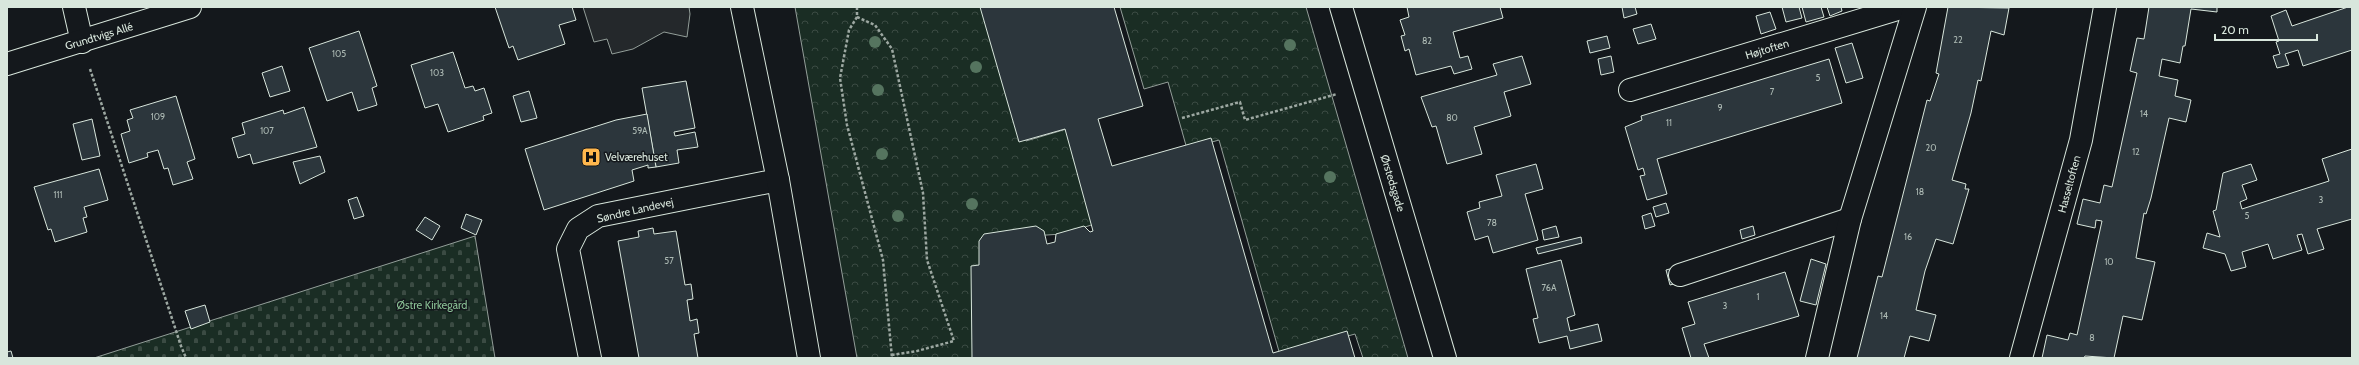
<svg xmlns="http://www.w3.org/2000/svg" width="2359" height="365" font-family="Cabin,sans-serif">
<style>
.cemetery{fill:url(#cemetery-stones);stroke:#939e99}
.park{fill:url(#park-crowns);stroke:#939e99}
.parking{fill:#24282b;stroke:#939e99}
.building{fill:#2c363c;stroke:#d8e6dc}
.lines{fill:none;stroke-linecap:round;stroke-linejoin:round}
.street-casing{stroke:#d8e6dc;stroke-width:24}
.secondary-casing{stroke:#d8e6dc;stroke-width:24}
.path{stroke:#9da8a2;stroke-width:2.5;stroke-dasharray:3 2;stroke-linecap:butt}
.street{stroke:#14181c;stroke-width:22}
.secondary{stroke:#14181c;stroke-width:22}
.tree{fill:#55745f}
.labels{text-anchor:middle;stroke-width:3;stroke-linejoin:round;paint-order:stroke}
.number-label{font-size:9px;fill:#adbab4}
.street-label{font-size:11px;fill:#d8e6dc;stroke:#14181c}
.poi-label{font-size:11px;fill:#d8e6dc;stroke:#14181c;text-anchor:start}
.park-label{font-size:11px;fill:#8ac095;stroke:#14181c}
</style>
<defs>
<pattern id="cemetery-stones" width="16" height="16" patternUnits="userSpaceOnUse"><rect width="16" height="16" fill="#1a2d24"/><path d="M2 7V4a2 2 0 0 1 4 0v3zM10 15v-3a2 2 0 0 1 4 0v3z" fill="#3b4b43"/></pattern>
<pattern id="park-crowns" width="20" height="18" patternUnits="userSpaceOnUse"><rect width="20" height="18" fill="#1a2d24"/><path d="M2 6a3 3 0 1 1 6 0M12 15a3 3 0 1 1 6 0" fill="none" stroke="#3b4b43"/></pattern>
</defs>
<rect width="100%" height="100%" fill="#14181c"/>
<path class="cemetery" d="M475 236 495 358H94Z"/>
<g class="park">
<path d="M795 7H987L1026 141 1070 128 1098 223 1062 234 986 239 979 358H857Z"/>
<path d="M1120 7H1306L1408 358H1363L1355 334 1280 355 1219 140 1187 149 1168 82 1144 89Z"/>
</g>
<path class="parking" d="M583 7H689L690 14 687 37 664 32 633 49 612 54 607 39 594 42Z"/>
<g class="building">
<path d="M495 7H572L576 20 559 25 565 44 518 60 513 46 509 48Z"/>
<path d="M980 7H1114L1143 106 1098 119 1112 166 1211 138 1273 353 1347 331 1355 358H972L971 266 979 265V241L984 234 1036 226 1044 231 1047 244 1055 242 1056 234 1084 226 1090 232 1093 231 1065 129 1019 142Z"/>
<path d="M1407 7H1500L1503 18 1453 32 1460 58 1468 56 1472 69 1454 74 1451 66 1416 75 1409 49 1405 51 1401 36 1405 35 1400 20 1409 17Z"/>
<path d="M1622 7H1635L1637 14 1624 18Z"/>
<path d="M1782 7H1799L1802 18 1786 22Z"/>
<path d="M1802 7H1821L1824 17 1806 22Z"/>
<path d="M1827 7H1841L1842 11 1830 16Z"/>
<path d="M1948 7 2009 8 2004 35 1991 31 1981 81 1978 80 1971 113 1952 180 1966 184 1965 189H1969L1953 244 1936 239 1925 271 1916 310 1936 315 1929 341 1910 336 1904 358H1857L1878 276 1882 277 1927 100 1930 101 1939 74 1936 73Z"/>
<path d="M2149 7H2217V12L2191 9 2185 46H2183L2180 63 2162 59 2159 76 2178 80 2175 96 2191 100 2186 122 2169 118 2151 198 2146 214 2144 213 2136 258 2155 262 2142 320 2123 316 2114 358 2085 356 2084 358H2042L2047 335 2068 340 2070 333 2077 335 2102 221 2096 220 2095 228 2077 224 2083 199 2100 203 2104 185 2112 187 2137 73 2130 71 2137 38 2144 39Z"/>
<path d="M2348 7H2352V50L2303 66 2298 50 2285 54 2289 65 2277 68 2273 56 2280 54 2276 42 2279 41 2271 16 2286 10 2292 26Z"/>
<path d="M1770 12 1776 29 1761 34 1756 16Z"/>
<path d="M1651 24 1656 39 1638 44 1633 29Z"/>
<path d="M359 31 377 86 372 88 377 105 358 111 352 92 327 101 309 48Z"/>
<path d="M1607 36 1610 48 1590 53 1587 41Z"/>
<path d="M1852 43 1863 78 1846 83 1835 48Z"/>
<path d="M453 52 465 88 473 86 475 91 484 88 492 113 483 116 484 120 448 132 438 104 425 108 411 65Z"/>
<path d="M1522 56 1531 84 1504 92 1511 116 1474 127 1482 154 1447 164 1436 126 1432 127 1421 97 1497 75 1493 64Z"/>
<path d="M1611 56 1614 72 1601 75 1598 59Z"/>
<path d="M1829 59 1842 103 1657 159 1667 194 1647 200 1640 176 1645 175 1643 168 1638 170 1625 127 1642 120 1641 116Z"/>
<path d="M282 66 290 91 270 97 262 73Z"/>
<path d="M686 81 695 128 674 132 675 136 695 132 698 147 677 150 679 163 656 167 642 88Z"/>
<path d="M529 91 537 118 521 122 513 96Z"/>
<path d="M176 96 195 159 187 162 193 179 173 185 168 168 164 169 158 150 147 153 148 157 129 163 121 134 130 131 127 120 133 118 130 110Z"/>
<path d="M304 107 317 147 253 164 250 154 238 158 232 138 245 134 242 123 283 110 284 114Z"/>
<path d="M647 114 656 167 648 168V165L632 170 634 181 544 210 525 149 616 120Z"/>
<path d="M92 119 100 156 82 160 73 124Z"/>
<path d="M2352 149V219L2317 229 2324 249 2308 254 2302 234 2297 235 2302 250 2273 259 2268 244 2242 252 2246 267 2231 271 2225 254 2203 248 2207 233 2220 237 2213 211 2216 210 2223 173 2251 164 2257 180 2242 185 2247 199 2240 202 2242 209 2329 181 2322 159Z"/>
<path d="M320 156 325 172 300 184 293 162Z"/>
<path d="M1536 164 1543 189 1525 194 1538 240 1493 253 1488 236 1475 240 1467 212 1480 208 1479 202 1502 196 1496 175Z"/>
<path d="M99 169 108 200 84 207 87 217 83 218 87 232 55 242 51 229 48 230 34 187Z"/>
<path d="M357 197 364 216 354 219 348 200Z"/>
<path d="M1666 203 1669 213 1656 217 1653 207Z"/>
<path d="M1651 213 1655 226 1645 229 1642 216Z"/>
<path d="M466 214 482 220 476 235 461 228Z"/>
<path d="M425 217 440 226 432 240 416 230Z"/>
<path d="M1556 226 1559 237 1544 240 1542 230Z"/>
<path d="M1753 226 1755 235 1742 239 1740 230Z"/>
<path d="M653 228 654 234 676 231 685 285 691 284 693 299 687 300 690 321 697 319 699 333 694 334 698 358H639L618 241 639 237 638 231Z"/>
<path d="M1581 237 1582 243 1538 254 1536 248Z"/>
<path d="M1811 259 1826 264 1816 305 1800 301Z"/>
<path d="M1561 260 1575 315 1567 318 1570 331 1598 324 1602 341 1570 349 1567 336 1539 343 1533 319 1538 318 1526 269Z"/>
<path d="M1677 267 1681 282 1670 285 1666 270Z"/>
<path d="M1785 272 1799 316 1704 344 1709 358H1691L1682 328 1695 324 1688 302Z"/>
<path d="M205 305 210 322 191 329 185 311Z"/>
<path d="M11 351 13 358H7V352Z"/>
</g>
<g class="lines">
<g class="street-casing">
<g id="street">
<path d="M74 7 82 42"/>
<path d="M1341 7 1445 358"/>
<path d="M1630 90 1904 7"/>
<path d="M1680 275 1850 219"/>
<path d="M590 358 568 249 578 229 598 216 778 180"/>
<path d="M1817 358 1850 219 1915 7"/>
<path d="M2021 358 2081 140 2105 7"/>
</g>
</g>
<g class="secondary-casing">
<g id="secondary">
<path d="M742 7 778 180 809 358"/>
<path d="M7 64 190 7"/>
</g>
</g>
<g class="path">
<path d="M857 7V17L849 30 840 78 847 125 883 260 892 358"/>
<path d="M857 17 875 25 892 49 923 193 927 260 954 341 917 351 892 355"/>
<path d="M90 69 181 346 186 358"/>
<path d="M1182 118 1240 102 1245 120 1337 94"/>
</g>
<use href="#street" class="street"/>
<use href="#secondary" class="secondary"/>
</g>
<g class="tree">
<circle cx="875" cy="42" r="6"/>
<circle cx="1290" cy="45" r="6"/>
<circle cx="976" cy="67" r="6"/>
<circle cx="878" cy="90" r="6"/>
<circle cx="882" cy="154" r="6"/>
<circle cx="1330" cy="177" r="6"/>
<circle cx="972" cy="204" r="6"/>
<circle cx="898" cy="216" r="6"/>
</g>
<defs>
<g id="hospital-square" transform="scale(1)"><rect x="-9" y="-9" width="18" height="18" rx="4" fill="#ffb74d" stroke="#14181c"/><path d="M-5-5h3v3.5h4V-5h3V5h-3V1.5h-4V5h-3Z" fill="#111"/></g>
</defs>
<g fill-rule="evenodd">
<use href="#hospital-square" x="591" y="157"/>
</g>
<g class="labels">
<g class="number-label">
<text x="1958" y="43">22</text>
<text x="1427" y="44">82</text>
<text x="339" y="57">105</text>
<text x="437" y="76">103</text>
<text x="1818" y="81">5</text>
<text x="1772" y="95">7</text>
<text x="1720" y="111">9</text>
<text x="2144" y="117">14</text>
<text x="158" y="120">109</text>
<text x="1452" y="121">80</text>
<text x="1669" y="126">11</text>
<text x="267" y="134">107</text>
<text x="640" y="134">59A</text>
<text x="1931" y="151">20</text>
<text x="2136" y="155">12</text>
<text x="1920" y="195">18</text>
<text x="58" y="198">111</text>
<text x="2321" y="203">3</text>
<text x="2247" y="219">5</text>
<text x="1492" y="226">78</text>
<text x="1908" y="240">16</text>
<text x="669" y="264">57</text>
<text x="2109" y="265">10</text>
<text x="1549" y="291">76A</text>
<text x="1758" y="300">1</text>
<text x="1725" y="309">3</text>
<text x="1884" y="319">14</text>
<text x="2092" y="341">8</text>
</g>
<g class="street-label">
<text transform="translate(99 36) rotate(-17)" y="4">Grundtvigs Allé</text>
<text transform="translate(1767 49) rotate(-17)" y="4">Højtoften</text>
<text transform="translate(1393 183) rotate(73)" y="4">Ørstedsgade</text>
<text transform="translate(2069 184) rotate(-75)" y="4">Hasseltoften</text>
<text transform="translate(635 210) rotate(-13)" y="4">Søndre Landevej</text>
</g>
<g class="poi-label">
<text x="605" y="161">Velværehuset</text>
</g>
<g class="park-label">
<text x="432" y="309">Østre Kirkegård</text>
</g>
</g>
<rect width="2359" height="365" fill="none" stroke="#d8e6dc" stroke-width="16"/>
<path d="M2215 34v6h102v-6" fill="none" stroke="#d8e6dc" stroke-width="2"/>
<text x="2221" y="34" font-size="12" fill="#d8e6dc" stroke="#14181c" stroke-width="3" paint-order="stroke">20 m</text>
</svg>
